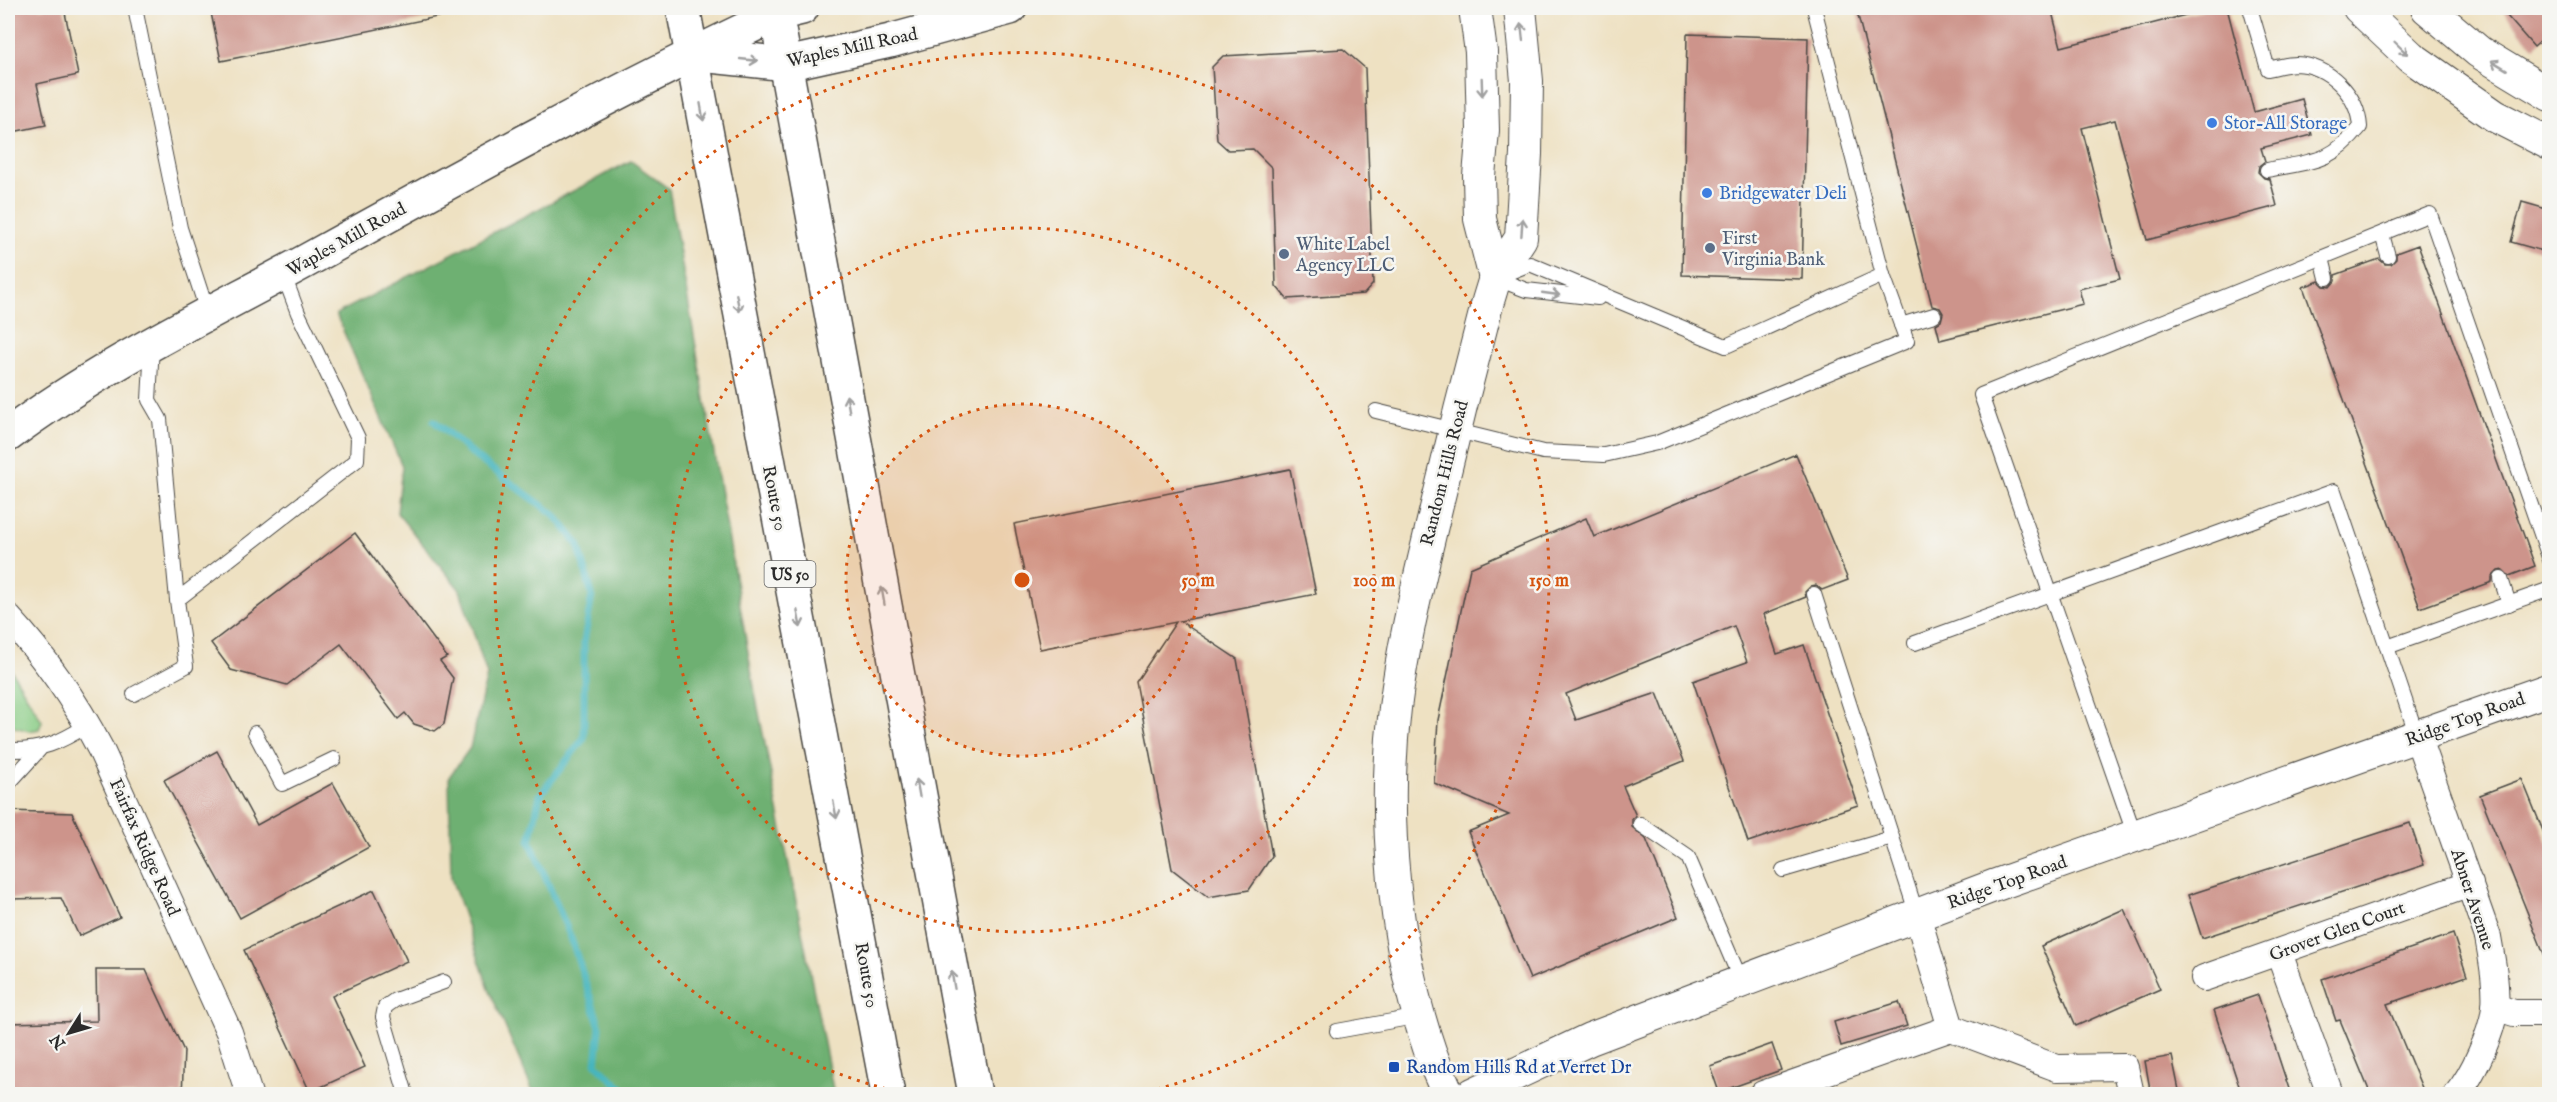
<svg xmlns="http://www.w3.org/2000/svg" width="2557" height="1102" font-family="'IM FELL English',serif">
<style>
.green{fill:#89cc85;stroke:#5a7c58;stroke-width:1.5}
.forest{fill:#6eb072;stroke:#4c6e4e;stroke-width:1.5}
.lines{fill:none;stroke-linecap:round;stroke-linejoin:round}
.stream{stroke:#46b5bd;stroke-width:7}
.building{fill:#cd948b}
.service-casing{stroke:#484642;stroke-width:16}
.minor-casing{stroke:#484642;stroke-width:28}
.tertiary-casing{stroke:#484642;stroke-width:34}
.secondary-casing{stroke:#484642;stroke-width:36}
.primary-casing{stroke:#484642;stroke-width:36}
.service{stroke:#fff;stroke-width:14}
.minor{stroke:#fff;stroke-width:26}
.tertiary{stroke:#fff;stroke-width:32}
.secondary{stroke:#fff;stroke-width:33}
.primary{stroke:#fff;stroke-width:33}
.oneway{stroke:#a0a0a0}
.ring{fill:none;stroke:#d5540f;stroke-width:3;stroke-dasharray:3 6}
.shop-dot{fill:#3f7fe0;stroke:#f6f6f2;stroke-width:2}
.service-dot{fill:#5c6f8a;stroke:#f6f6f2;stroke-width:2}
.transit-dot{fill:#1a4fb4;stroke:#f6f6f2;stroke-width:2}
.labels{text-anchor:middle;stroke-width:5;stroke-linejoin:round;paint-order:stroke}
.shield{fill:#f6f6f2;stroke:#686867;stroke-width:1.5}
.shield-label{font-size:16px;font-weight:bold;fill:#2b2b2b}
.street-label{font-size:18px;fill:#2b2b2b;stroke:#f6f6f2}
.shop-label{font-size:18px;fill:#366cbe;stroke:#f6f6f2;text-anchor:start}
.service-label{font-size:18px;fill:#4e5e75;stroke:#f6f6f2;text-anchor:start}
.transit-label{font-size:18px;fill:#164399;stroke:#f6f6f2;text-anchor:start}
.centre{fill:#d5540f;stroke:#f6f6f2;stroke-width:3}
.ring-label{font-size:18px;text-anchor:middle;font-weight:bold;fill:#d5540f;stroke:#f6f6f2;stroke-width:5;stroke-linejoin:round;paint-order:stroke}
</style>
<rect width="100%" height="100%" fill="#f6f6f2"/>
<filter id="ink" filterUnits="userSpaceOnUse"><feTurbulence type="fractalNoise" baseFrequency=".0167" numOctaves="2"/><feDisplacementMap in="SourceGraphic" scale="12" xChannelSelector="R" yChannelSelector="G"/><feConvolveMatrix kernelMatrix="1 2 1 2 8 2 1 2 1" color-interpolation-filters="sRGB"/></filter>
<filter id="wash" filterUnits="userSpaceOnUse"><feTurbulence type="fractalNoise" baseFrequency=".008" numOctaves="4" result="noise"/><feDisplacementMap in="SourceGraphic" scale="24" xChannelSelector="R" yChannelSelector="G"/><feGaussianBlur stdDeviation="1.35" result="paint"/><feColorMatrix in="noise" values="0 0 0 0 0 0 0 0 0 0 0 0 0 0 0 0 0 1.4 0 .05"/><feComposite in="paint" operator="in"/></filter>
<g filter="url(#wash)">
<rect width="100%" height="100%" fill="#eee1c2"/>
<path class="green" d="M8 665 42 721 39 729 29 731 8 725Z"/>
<path class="forest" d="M631 161 669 189 755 693 834 1094H534L489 989 451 878 449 777 470 748 487 675 460 590 397 513 402 466 336 314Z"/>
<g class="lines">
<path class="stream" d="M434 421 477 458 555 515 578 544 592 595 584 642V738L540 795 530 841 571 938 600 1027 596 1064 628 1094"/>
</g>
<g id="blocks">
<g class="building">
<path d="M8 8H64L78 75 37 84 46 125 8 133Z"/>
<path d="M210 8H441L442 16 221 61Z"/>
<path d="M1856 8H2051L2061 47 2213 8H2227L2254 112 2302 99 2312 135 2261 148 2265 161 2259 166 2258 172 2264 178 2270 179 2277 206 2147 240 2115 120 2082 128 2120 279 2079 289 2083 304 1940 340 1936 324 1941 321 1943 313 1940 308 1932 306Z"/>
<path d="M2500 8H2550V33L2534 47Z"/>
<path d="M1687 34 1808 38 1802 279 1682 275Z"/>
<path d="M1343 49 1365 68 1373 284 1364 294 1287 299 1276 286 1272 168 1253 149 1228 150 1217 140 1212 67 1223 56Z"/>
<path d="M2522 202 2550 210V253L2511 242Z"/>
<path d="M2418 245 2535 566 2509 576 2503 570 2498 571 2492 577V582L2420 608 2303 287 2319 281 2324 286 2330 287 2335 281V275L2379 259 2385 264H2391L2396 259V253Z"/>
<path d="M1796 454 1848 580 1822 590 1816 585 1811 586 1805 592 1806 597 1764 614 1777 654 1804 645 1858 805 1748 842 1693 681 1747 662 1734 626 1566 694 1576 720 1657 693 1684 761 1623 786 1636 816 1632 819V827L1646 839 1678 917 1530 979 1468 832 1509 815 1434 783 1438 720 1470 568 1586 518 1594 537Z"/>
<path d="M1290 469 1316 594 1180 621 1237 659 1272 856 1249 890 1208 897 1172 869 1136 682 1176 622 1040 649 1014 524Z"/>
<path d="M355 533 447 657 440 661 453 678 444 724 435 731 414 724 405 713 398 719 341 644 287 685 231 670 211 643Z"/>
<path d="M217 751 257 825 333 783 369 847 240 918 164 780Z"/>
<path d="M2522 779 2550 848 2549 966 2480 795Z"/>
<path d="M8 811 72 813 120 917 79 936 61 898 8 899Z"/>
<path d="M2410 823 2424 865 2202 938 2188 895Z"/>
<path d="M374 890 407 961 332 996 365 1067 310 1092 244 950Z"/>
<path d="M2124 909 2160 989 2076 1026 2041 946Z"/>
<path d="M2453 934 2467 976 2387 1004 2425 1095H2371L2340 1020 2336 1021 2322 979Z"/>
<path d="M96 970H146L184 1051 182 1095 8 1094V1023L97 1021Z"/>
<path d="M2258 995 2291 1095H2242L2214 1010Z"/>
<path d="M1899 1002 1907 1026 1841 1046 1834 1022Z"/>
<path d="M1772 1044 1781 1070 1719 1092 1710 1066Z"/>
<path d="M2172 1056 2180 1095H2151L2145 1061Z"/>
</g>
</g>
</g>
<g filter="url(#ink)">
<use href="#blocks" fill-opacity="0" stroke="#484642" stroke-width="1.5"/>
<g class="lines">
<g class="service-casing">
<g id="service">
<path d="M135 8 180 228 208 314"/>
<path d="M2250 8 2268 69C2277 67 2287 64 2296 64 2329 65 2358 95 2360 127 2330 164 2311 161 2267 170"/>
<path d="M2382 234 2388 256"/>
<path d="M2322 258 2327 278"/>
<path d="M1505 274 1530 264 1726 346 1883 275 1814 8"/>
<path d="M1495 278 1526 290 1598 298"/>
<path d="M1901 325 1934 315"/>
<path d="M152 345 149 400 160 419 177 600 357 460 358 438 298 313 283 273"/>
<path d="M1376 411 1543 452 1604 455 1657 443 1907 341 1883 275"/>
<path d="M2501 579 2509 604"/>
<path d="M1814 594 1917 915"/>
<path d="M1915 643 2334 491 2387 647"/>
<path d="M134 694 186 666 177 600"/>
<path d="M255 733 282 784 334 759"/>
<path d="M2417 736 2387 647 2550 589"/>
<path d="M8 750C42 751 59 743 88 725"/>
<path d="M8 784 39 750"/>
<path d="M1640 824 1688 857 1742 983"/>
<path d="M2135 836 1981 395 2430 214 2550 560"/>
<path d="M1783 870 1892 838"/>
<path d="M1337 1031 1420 1016"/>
<path d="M406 1094 383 1017 385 1007 395 1000 444 982"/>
</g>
</g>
<g class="minor-casing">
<g id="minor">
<path d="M8 617C46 658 75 700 101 750L229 1032 249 1094"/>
<path d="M2417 736 2488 937C2492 960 2497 985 2495 1008 2492 1033 2473 1075 2457 1094"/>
<path d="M1917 915 1951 1028"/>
<path d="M2279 953 2330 1094"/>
<path d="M2204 978 2470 884"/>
<path d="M2495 1007 2514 1013H2550"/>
<path d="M1763 1094 1951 1028 2057 1068 2125 1067 2131 1094"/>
</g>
</g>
<g class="tertiary-casing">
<g id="tertiary">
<path d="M1475 8 1481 52 1483 130 1479 176 1480 219 1495 278"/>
<path d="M2359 8 2411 57 2495 116 2550 144"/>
<path d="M2427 8 2479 52 2550 95"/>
<path d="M1448 1094C1442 1079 1434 1064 1429 1048 1394 946 1382 815 1395 708 1403 643 1419 580 1434 517 1451 445 1469 373 1488 301L1495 278 1521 238 1526 154 1527 81 1520 8"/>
<path d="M1473 1094 1590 1039 1996 885 2550 689"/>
</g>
</g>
<g class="secondary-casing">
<g id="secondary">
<path d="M691 54 786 64 890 41 1010 8"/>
<path d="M8 435C100 366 205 316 306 261 461 175 616 90 777 14L802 8"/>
</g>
</g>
<g class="primary-casing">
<g id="primary">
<path d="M683 8 888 1094"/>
<path d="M775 8 975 1094"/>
</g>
</g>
<use href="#service" class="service"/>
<use href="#minor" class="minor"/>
<use href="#tertiary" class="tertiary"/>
<use href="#secondary" class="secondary"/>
<use href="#primary" class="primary"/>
</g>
<defs><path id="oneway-shaft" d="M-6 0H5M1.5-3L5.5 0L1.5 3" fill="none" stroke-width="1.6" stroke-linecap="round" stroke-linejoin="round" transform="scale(1.5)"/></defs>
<g class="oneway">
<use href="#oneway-shaft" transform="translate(1522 32) rotate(-96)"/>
<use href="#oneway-shaft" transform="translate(2401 48) rotate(44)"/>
<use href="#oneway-shaft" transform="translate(749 60) rotate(6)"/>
<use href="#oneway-shaft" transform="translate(2499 65) rotate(-149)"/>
<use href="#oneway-shaft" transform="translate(1482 87) rotate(88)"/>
<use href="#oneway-shaft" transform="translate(702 112) rotate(80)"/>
<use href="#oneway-shaft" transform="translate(1522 227) rotate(-86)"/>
<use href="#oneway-shaft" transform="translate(1551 294) rotate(8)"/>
<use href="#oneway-shaft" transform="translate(738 303) rotate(79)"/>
<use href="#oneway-shaft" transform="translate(848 404) rotate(-100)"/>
<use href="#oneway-shaft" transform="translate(883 596) rotate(-100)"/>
<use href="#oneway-shaft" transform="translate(799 619) rotate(79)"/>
<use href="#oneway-shaft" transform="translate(918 788) rotate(-100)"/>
<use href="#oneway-shaft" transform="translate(835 810) rotate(79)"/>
<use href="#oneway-shaft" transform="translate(953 980) rotate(-100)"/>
</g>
</g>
<circle cx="1022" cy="580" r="176" fill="#d5540f" fill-opacity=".12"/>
<g class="ring">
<circle cx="1022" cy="580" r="176"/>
<circle cx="1022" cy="580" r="352"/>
<path d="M903 1093A527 527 0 1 1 1141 1093"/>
</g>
<g class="shop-dot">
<circle cx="2212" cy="123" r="6"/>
<circle cx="1707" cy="193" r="6"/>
</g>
<g class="service-dot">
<circle cx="1710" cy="248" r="6"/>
<circle cx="1284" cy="254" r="6"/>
</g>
<rect class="transit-dot" x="1388" y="1061" width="12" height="12" rx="3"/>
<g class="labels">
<rect class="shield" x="764.5" y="561" width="51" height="26" rx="4.5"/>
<g class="shield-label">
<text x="790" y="580">US 50</text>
</g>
<g class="street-label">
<text transform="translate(852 47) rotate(-12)" y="6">Waples Mill Road</text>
<text transform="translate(346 239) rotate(-29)" y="6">Waples Mill Road</text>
<text transform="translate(1444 473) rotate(-76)" y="6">Random Hills Road</text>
<text transform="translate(775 498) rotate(79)" y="6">Route 50</text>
<text transform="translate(2465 719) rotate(-20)" y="6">Ridge Top Road</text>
<text transform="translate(145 847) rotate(66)" y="6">Fairfax Ridge Road</text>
<text transform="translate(2007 882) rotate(-20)" y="6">Ridge Top Road</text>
<text transform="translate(2473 899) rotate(72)" y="6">Abner Avenue</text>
<text transform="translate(2337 931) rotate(-20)" y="6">Grover Glen Court</text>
<text transform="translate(867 975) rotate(80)" y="6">Route 50</text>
</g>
<g class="shop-label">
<text x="2224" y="129">Stor-All Storage</text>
<text x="1719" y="199">Bridgewater Deli</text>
</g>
<g class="service-label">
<text x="1722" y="244">First<tspan x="1722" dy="21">Virginia Bank</tspan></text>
<text x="1296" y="250">White Label<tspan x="1296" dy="21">Agency LLC</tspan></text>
</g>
<g class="transit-label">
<text x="1406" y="1073">Random Hills Rd at Verret Dr</text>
</g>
</g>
<circle cx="1022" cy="580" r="9" class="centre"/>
<g class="ring-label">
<text x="1198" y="586">50 m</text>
<text x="1374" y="586">100 m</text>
<text x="1549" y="586">150 m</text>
</g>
<rect width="2557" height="1102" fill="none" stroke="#f6f6f2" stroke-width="30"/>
<g transform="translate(69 1033) rotate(233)" stroke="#f6f6f2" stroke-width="4.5" paint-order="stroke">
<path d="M0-4.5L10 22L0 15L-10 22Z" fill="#2b2b2b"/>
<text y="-9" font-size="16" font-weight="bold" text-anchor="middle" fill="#2b2b2b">N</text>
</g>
</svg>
